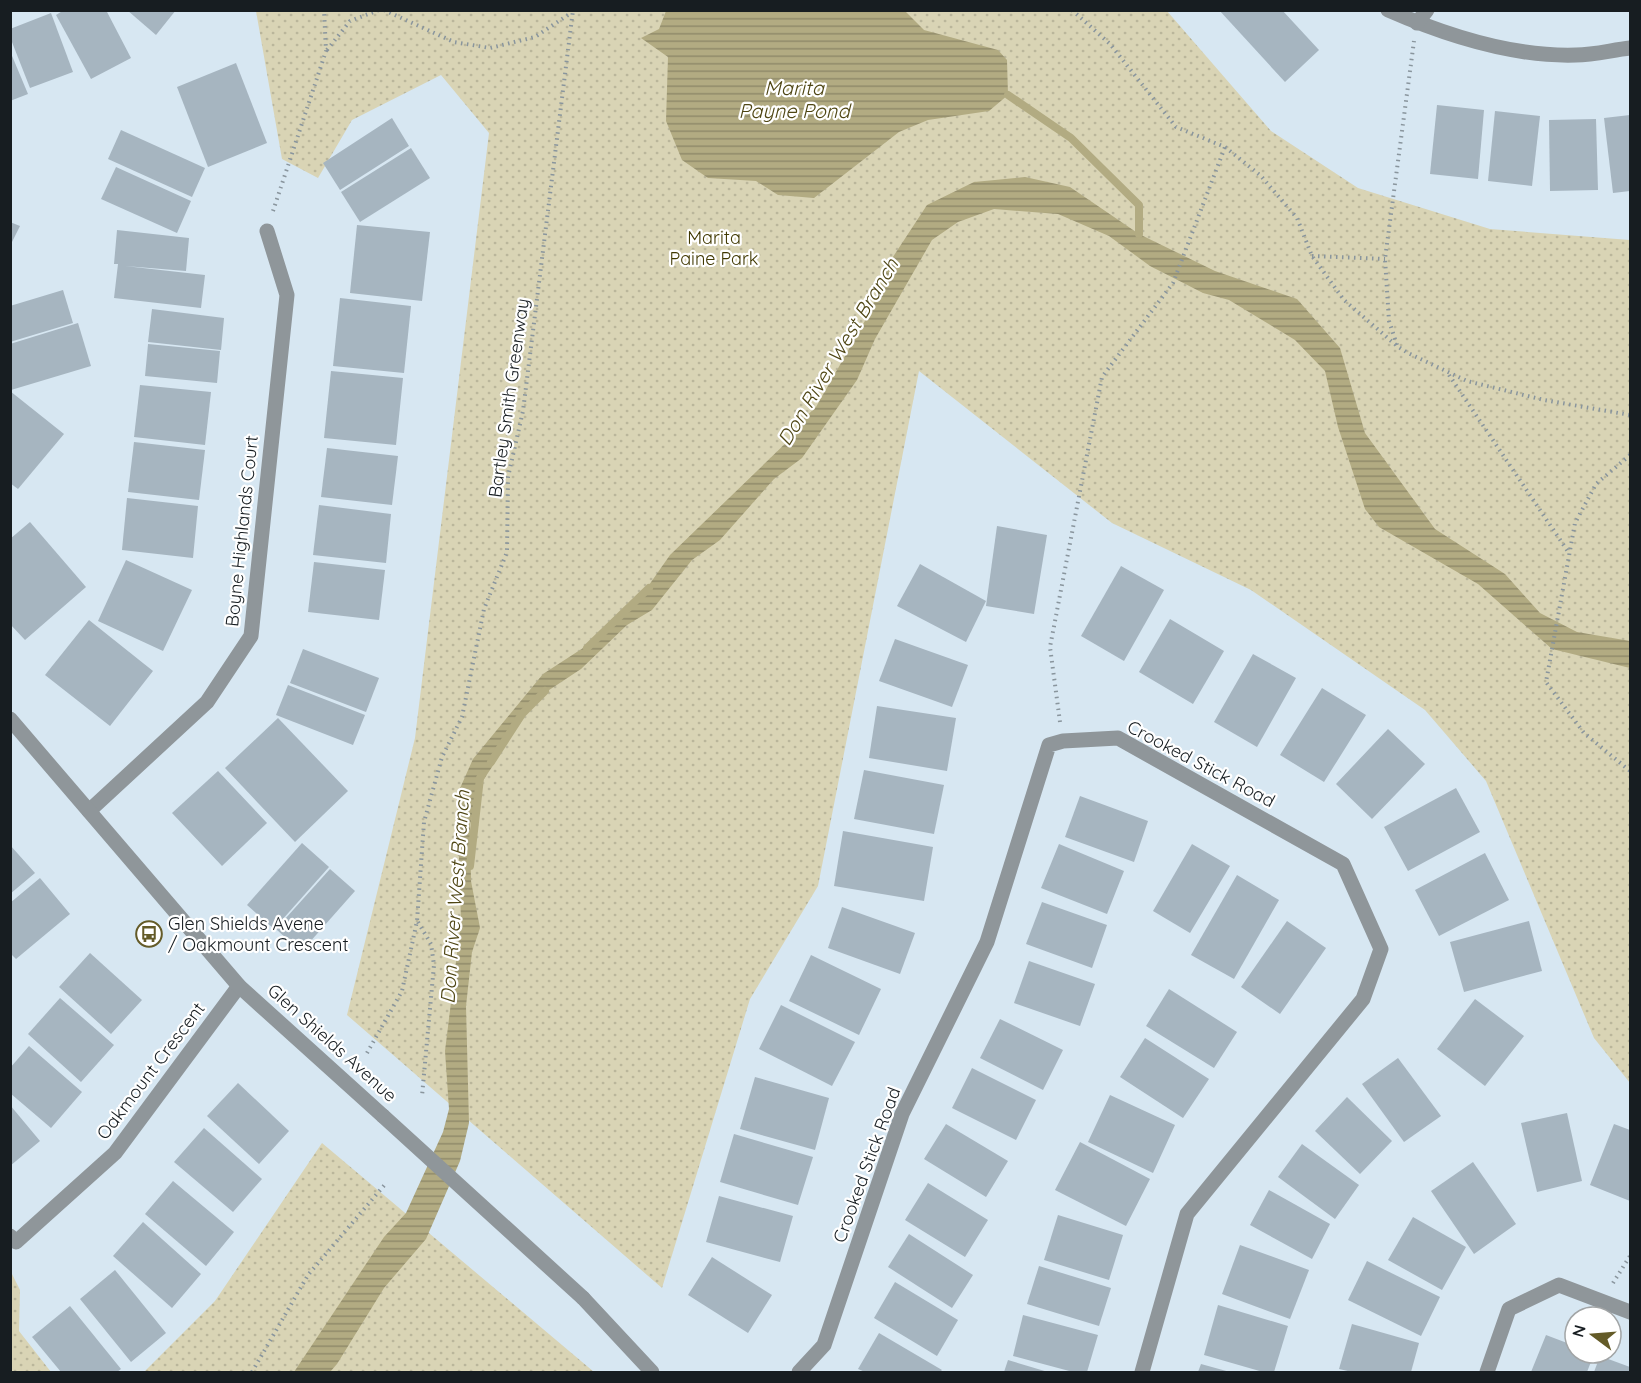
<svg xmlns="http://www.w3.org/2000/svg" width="1641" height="1383" font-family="Quicksand,sans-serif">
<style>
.park{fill:url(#park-dots)}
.water{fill:url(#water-rules)}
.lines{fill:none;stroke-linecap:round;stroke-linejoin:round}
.stream{stroke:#b2ab82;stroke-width:8}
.building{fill:#a6b5c0}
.path{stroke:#89959d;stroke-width:4;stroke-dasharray:1.5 4.5;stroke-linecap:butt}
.minor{stroke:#8f969a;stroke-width:15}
.tertiary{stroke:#8f969a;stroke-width:15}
.tertiary-bridge{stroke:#8f969a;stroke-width:15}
.labels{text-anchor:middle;stroke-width:4.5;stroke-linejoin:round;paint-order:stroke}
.park-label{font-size:18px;fill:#403801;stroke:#fff}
.street-label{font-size:18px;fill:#171d21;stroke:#fff}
.poi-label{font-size:18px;fill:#171d21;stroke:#fff;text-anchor:start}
.water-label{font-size:20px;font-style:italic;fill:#4f4614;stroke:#fff}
</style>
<defs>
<pattern id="park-dots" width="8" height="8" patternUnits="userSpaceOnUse" patternTransform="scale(1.5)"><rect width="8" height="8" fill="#d9d4b5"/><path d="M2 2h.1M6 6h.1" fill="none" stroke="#bab69b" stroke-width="1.8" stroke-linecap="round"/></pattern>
<pattern id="water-rules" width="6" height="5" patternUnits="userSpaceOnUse" patternTransform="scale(1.5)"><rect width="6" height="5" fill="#b2ab82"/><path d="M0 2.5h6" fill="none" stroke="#908b6a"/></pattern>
</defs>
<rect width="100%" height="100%" fill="#d7e7f2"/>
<g class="park">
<path d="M256 11H1167L1271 131 1358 188 1490 229 1630 240V1083L1594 1038 1486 781 1425 710 1251 590 1112 523 919 371 818 886 750 999 662 1288 347 1015 415 738 489 133 441 75 352 120 318 178 282 159Z"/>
<path d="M322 1143 594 1372H144L215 1301Z"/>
<path d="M11 1272 20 1290 19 1331 51 1372H11Z"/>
</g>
<g class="water">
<path d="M666 11H905L924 30 998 50 1007 60 1008 95 989 111 928 120 899 132 814 198 778 195 756 181 708 178 682 160 666 121 668 57 641 38 659 29Z"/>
<path d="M1025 177 1070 187 1139 234 1215 271 1297 299 1340 348 1365 433 1435 529 1505 574 1540 613 1577 632 1630 641V668L1552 649 1478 584 1379 527 1365 509 1338 427 1325 371 1295 340 1229 300 1203 293 1150 266 1109 236 1058 214 994 209 958 222 932 240 875 339 857 380 802 458 774 479 720 540 692 560 652 610 627 625 581 669 534 700 498 747 494 764 480 785 470 825 471 881 480 928 472 952 466 1006 469 1123 460 1161 426 1239 384 1288 337 1364 330 1372H294L384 1237 406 1213 443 1132 449 1109 445 1051 461 921 457 795 473 759 543 674 600 637 635 605 670 555 789 440 800 422 816 407 870 312 889 263 927 205 974 182Z"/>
</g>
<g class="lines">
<g class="stream">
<path d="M1008 95 1071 138 1139 205V234"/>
<path d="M587 648 649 588"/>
<path d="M491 762 522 714 545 691"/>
<path d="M470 866 480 778 482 775"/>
</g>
</g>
<g class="building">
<path d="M64 10H106L131 58 91 79 56 15Z"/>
<path d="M127 10H176L156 35Z"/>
<path d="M1219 10H1282L1319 50 1285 82Z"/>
<path d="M51 13 73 72 30 88 10 37V29Z"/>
<path d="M10 51 28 94 10 101Z"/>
<path d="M236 63 267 143 208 167 177 87Z"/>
<path d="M1437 105 1484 110 1478 179 1430 174Z"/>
<path d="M1495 111 1540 116 1532 186 1488 181Z"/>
<path d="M1630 115V191L1613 193 1604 118Z"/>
<path d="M392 118 409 146 340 190 323 163Z"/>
<path d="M1596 119 1598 190 1550 191 1549 120Z"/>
<path d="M121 130 205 168 192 197 108 159Z"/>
<path d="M411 148 430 178 360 222 341 192Z"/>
<path d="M116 167 191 201 177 233 101 199Z"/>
<path d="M10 222 20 226 10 246Z"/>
<path d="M357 225 430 232 422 301 350 293Z"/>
<path d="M117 230 189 238 186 271 125 266 205 275 201 308 114 298 118 264H114Z"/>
<path d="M63 290 73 323 10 342V306Z"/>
<path d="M340 298 411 306 404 373 333 366Z"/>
<path d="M152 309 224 318 221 350 148 342Z"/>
<path d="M78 323 91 366 11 390 10 344Z"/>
<path d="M148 344 220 351 217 383 145 376Z"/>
<path d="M331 371 403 378 396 445 324 438Z"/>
<path d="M140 385 211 392 205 445 134 437Z"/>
<path d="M10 391 64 434 18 489 10 483Z"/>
<path d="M134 442 205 450 199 500 128 492Z"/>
<path d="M327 448 398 456 392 505 321 497Z"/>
<path d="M127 498 198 506 193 558 122 550Z"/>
<path d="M319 505 391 514 386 563 313 555Z"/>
<path d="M30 522 86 587 25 640 10 624V539Z"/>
<path d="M997 526 1047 535 1034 614 986 606Z"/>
<path d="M126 560 192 590 163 651 98 621Z"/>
<path d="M314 562 385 570 379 620 308 612Z"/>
<path d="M920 564 986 601 966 642 897 606Z"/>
<path d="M1121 566 1164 590 1124 661 1081 636Z"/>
<path d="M1170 619 1224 651 1193 704 1139 672Z"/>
<path d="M89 620 153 671 110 726 45 675Z"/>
<path d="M895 639 968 665 952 707 879 681Z"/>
<path d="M303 649 379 678 366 712 290 683Z"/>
<path d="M1253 654 1296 678 1257 747 1214 722Z"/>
<path d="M288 685 365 715 353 745 276 715Z"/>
<path d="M1322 688 1366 715 1324 782 1280 755Z"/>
<path d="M877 706 956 718 947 771 869 758Z"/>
<path d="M278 718 348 791 295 842 225 768Z"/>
<path d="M1388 729 1425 764 1372 819 1336 784Z"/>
<path d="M864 770 944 785 934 834 854 819Z"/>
<path d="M218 771 267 823 222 866 172 813Z"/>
<path d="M1456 788 1480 832 1408 871 1384 827Z"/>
<path d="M1080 796 1148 821 1134 862 1065 837Z"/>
<path d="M843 831 933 847 924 901 834 886Z"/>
<path d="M302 843 329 867 274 929 247 905Z"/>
<path d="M1059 844 1124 871 1107 914 1041 888Z"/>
<path d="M1192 844 1230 866 1190 933 1153 911Z"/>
<path d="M10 845 35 873 10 894Z"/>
<path d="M1485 853 1509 900 1439 936 1415 890Z"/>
<path d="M330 869 355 891 301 952 276 929Z"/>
<path d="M1237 875 1279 900 1234 979 1191 955Z"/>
<path d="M40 878 70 914 16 959 10 953V903Z"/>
<path d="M1042 902 1107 925 1092 968 1026 944Z"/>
<path d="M842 907 915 933 900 974 828 948Z"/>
<path d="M1287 921 1326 948 1280 1014 1241 987Z"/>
<path d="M1529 921 1542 971 1464 992 1450 942Z"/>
<path d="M90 953 142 1000 111 1034 59 987Z"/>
<path d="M811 955 881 989 859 1035 789 1001Z"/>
<path d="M1029 961 1095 984 1080 1026 1014 1003Z"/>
<path d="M1169 989 1237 1032 1214 1068 1146 1026Z"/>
<path d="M60 998 114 1045 81 1082 28 1034Z"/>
<path d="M1475 999 1524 1036 1485 1086 1437 1049Z"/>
<path d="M781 1005 855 1042 832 1086 759 1049Z"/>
<path d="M1000 1019 1063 1050 1043 1090 980 1058Z"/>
<path d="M1145 1038 1209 1079 1183 1118 1120 1077Z"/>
<path d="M29 1046 82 1092 51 1128 10 1093V1068Z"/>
<path d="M1398 1058 1441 1116 1404 1142 1362 1084Z"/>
<path d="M972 1068 1036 1100 1016 1140 952 1108Z"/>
<path d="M755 1077 829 1098 815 1150 740 1129Z"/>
<path d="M238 1083 289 1131 259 1164 207 1116Z"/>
<path d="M1110 1095 1175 1125 1153 1173 1088 1142Z"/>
<path d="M1347 1097 1392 1141 1360 1174 1315 1131Z"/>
<path d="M10 1105 40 1141 10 1166Z"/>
<path d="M1567 1113 1582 1181 1537 1192 1521 1123Z"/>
<path d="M946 1124 1008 1161 986 1197 924 1159Z"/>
<path d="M1614 1124 1630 1130V1201L1590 1185Z"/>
<path d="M204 1128 262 1179 233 1212 174 1162Z"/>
<path d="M734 1134 813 1157 798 1205 720 1182Z"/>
<path d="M1080 1142 1150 1179 1126 1226 1055 1190Z"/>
<path d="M1302 1144 1359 1185 1335 1219 1278 1177Z"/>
<path d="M1473 1162 1516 1224 1474 1254 1431 1191Z"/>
<path d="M173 1181 234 1232 206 1266 145 1214Z"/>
<path d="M928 1183 988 1220 965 1257 905 1220Z"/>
<path d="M1269 1190 1330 1224 1312 1259 1250 1225Z"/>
<path d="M719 1196 793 1216 780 1262 706 1242Z"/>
<path d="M1058 1215 1123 1235 1109 1280 1044 1260Z"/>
<path d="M1413 1217 1466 1247 1442 1290 1388 1260Z"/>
<path d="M143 1222 201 1274 172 1308 113 1256Z"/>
<path d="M909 1234 973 1275 952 1308 888 1267Z"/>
<path d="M1240 1245 1309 1270 1290 1319 1222 1294Z"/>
<path d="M712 1257 772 1295 748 1333 688 1295Z"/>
<path d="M1367 1261 1440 1297 1421 1336 1348 1300Z"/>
<path d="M1039 1266 1111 1288 1099 1326 1027 1304Z"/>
<path d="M115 1270 166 1333 131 1362 80 1299Z"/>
<path d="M895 1282 958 1320 937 1356 874 1318Z"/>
<path d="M1218 1305 1288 1326 1274 1372H1263L1204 1355Z"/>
<path d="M70 1306 121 1369 117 1372H61L32 1337Z"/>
<path d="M1023 1315 1098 1335 1087 1372H1073L1013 1356Z"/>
<path d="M1352 1324 1419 1343 1411 1372H1352L1339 1369Z"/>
<path d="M879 1333 942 1370 940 1372H865L858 1369Z"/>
<path d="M1546 1335 1575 1346V1353L1594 1354 1587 1372H1531Z"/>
<path d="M1600 1356 1630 1367V1372H1594Z"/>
<path d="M1008 1360 1048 1372H1004Z"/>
<path d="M1201 1364 1230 1372H1198Z"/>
</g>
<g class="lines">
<g class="path">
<path d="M384 10 454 42 490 48 535 37 571 13"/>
<path d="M1072 10 1110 44 1176 127 1225 147 1261 176 1297 218 1312 256 1344 300 1397 346 1408 353 1467 381 1544 400 1630 415"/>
<path d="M327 50 350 21 379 10"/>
<path d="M273 211 326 51 324 10"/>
<path d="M1312 256 1385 259"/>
<path d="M1397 345 1389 321 1385 259 1414 41"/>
<path d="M1449 375 1569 553"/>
<path d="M1630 455 1596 484 1575 523 1546 682 1584 733 1630 771"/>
<path d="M1060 722 1050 647 1102 377 1173 283 1225 147"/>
<path d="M418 922 431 944 434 965 422 1096"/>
<path d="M367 1053 402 991 417 921 424 822 442 757 462 717 484 609 507 552 508 477 523 411 573 10"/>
<path d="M1613 1283 1630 1256"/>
<path d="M252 1372 308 1275 387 1182"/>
</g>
<g class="minor">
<path d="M1388 10C1445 35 1513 57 1576 55 1594 55 1612 50 1630 48"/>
<path d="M1417 23 1427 10"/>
<path d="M89 811 207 702 251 636 287 295 267 231"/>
<path d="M10 1236 16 1242 115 1153 239 986"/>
<path d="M799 1372 824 1345 902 1114 987 942 1049 745 1063 741 1118 738 1343 864 1381 949 1363 999 1187 1214 1142 1372"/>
<path d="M1487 1372 1509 1309 1559 1285 1630 1312"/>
</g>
<g class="tertiary">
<path d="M10 719 239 986 383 1116"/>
<path d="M583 1298 652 1372"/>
</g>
<path class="tertiary-bridge" d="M383 1116 583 1298"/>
</g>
<defs>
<g id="bus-ring" transform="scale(1.35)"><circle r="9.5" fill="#fff" stroke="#645b28" stroke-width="1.5"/><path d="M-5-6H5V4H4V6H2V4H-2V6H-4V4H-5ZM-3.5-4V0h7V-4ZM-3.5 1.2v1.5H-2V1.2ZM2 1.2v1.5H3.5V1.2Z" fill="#645b28"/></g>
</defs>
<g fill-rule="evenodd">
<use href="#bus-ring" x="149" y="934"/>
</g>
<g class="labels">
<g class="park-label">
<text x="714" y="244">Marita<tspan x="714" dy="21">Paine Park</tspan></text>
</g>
<g class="street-label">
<text transform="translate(509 398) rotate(-82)" y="6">Bartley Smith Greenway</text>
<text transform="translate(242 531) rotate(-84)" y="6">Boyne Highlands Court</text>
<text transform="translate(1201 764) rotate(28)" y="6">Crooked Stick Road</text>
<text transform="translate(332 1043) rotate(42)" y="6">Glen Shields Avenue</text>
<text transform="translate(151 1071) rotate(-53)" y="6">Oakmount Crescent</text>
<text transform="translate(867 1165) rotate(-70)" y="6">Crooked Stick Road</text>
</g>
<g class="poi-label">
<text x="168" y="930">Glen Shields Avene<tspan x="168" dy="21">/ Oakmount Crescent</tspan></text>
</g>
<g class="water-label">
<text x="794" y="95">Marita<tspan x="794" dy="23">Payne Pond</tspan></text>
<text transform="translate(838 352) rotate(-59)" y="7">Don River West Branch</text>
<text transform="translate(455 897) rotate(-86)" y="7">Don River West Branch</text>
</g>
</g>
<rect width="1641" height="1383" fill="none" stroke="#171d21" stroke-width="24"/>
<g transform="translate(1593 1335) rotate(286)"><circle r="28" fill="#ffffff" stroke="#a2a5a6" stroke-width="1.5"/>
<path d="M0-4.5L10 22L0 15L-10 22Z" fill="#645b28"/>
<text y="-9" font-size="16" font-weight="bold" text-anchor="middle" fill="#171d21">N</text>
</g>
</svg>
